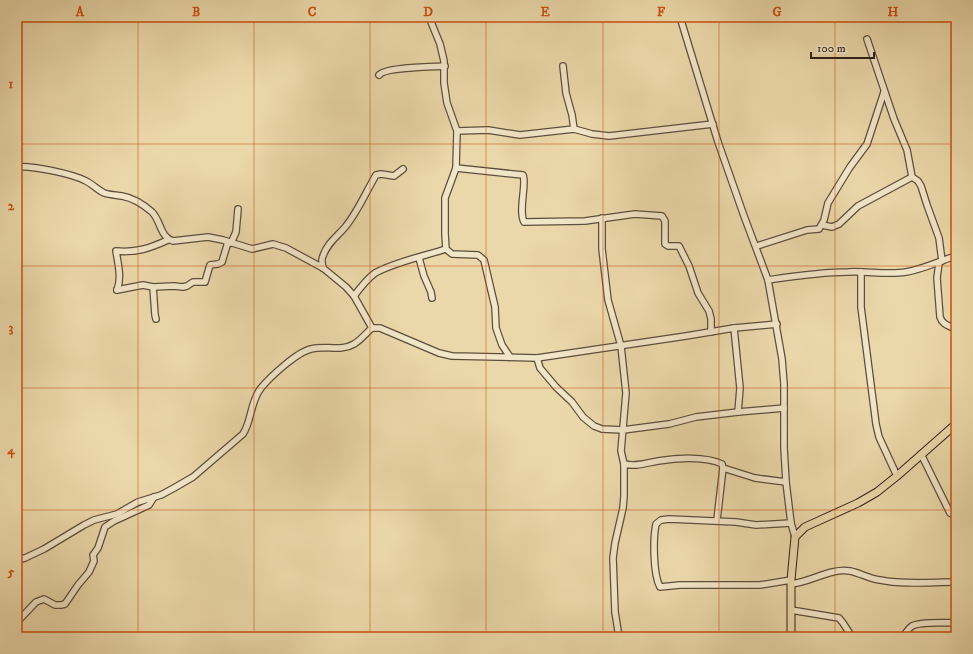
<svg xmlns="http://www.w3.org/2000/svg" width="973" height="654" font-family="'IM FELL DW Pica',serif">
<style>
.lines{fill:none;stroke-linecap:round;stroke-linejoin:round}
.minor-casing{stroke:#5c4e3e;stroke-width:8}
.major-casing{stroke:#2d201a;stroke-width:9}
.minor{stroke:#f2e6c8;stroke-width:5.5}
.major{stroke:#ebd8aa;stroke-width:7}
.grid{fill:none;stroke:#cc500e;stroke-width:1;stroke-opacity:0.55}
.neatline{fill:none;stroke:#cc500e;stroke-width:1.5}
.grid-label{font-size:13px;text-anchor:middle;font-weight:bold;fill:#cc500e}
</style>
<rect width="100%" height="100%" fill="#ebd8aa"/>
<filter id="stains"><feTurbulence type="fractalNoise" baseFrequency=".005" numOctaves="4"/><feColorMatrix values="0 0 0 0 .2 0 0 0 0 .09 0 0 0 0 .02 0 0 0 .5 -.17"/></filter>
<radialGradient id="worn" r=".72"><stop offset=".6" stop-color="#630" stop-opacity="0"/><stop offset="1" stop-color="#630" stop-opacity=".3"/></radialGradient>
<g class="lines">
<g class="minor-casing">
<g id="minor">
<path d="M429 17 440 44 444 61V83L447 103 457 131 456 168 445 198V234L446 249 452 254 478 255 484 260 495 307 496 328 502 345 510 357"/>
<path d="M680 17 718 142 744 216 768 280 782 359 784 384V448L786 482 791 523 795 537"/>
<path d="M867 39 894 119 907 150 912 177 918 181 921 186 927 205 939 238 942 261"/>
<path d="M563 66 566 93 572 115 574 129"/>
<path d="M379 75C385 67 433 67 445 66"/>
<path d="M457 131 488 130 520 135 574 129 592 134 609 136 713 124"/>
<path d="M17 167C31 165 73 174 86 181 92 184 98 190 104 193 110 195 116 195 122 196 133 198 144 205 152 212 161 221 160 237 173 241L208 237 223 240 252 249 273 244 286 248 323 268 346 287 354 296 372 328"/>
<path d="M456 168 523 175C527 184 518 210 524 222L585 221 635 214 662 216 665 221V244L668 246H679L689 266 698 293 709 311 711 319V332"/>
<path d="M602 218V249L608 300 621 346 626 393 621 451 624 464V496L623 508 615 543 613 558 615 612 619 637"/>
<path d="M822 225 832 227 839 224 858 206 912 177"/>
<path d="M231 243 236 232 238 209"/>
<path d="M757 246 807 230 819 229 824 220 828 203 850 167 867 144 884 92"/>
<path d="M419 258 424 276 431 292 432 298"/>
<path d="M939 263 937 278 940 317C943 326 950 325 956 330"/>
<path d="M323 268C322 264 321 259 323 256 327 243 338 236 346 226 358 211 366 192 376 175L381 174 394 176 403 169"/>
<path d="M861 272V307L876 424 879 437 897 476"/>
<path d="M768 280C795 276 821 272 848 272 867 271 888 275 906 272 924 269 939 261 956 256"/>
<path d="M153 287 174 286 183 287 187 286 193 282H205L210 265 218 264 222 262 228 242"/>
<path d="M117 290C122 278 118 264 116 251 137 253 150 248 168 240"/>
<path d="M117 290 143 285 153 287 155 315 156 319"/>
<path d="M354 296C360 288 367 279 375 273 395 262 424 256 446 249"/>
<path d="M734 328 740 388 738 412"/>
<path d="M537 358 540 368 556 387 572 402 583 417 594 426 602 429 623 430 669 424 696 417 738 412 784 408"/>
<path d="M921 454 950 513 956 516"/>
<path d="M624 464C636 467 646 463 658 461 676 458 706 456 722 464L723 468 717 520"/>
<path d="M723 468 755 478 786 482"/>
<path d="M17 560 25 558 44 549 84 525 94 520 117 514 138 502 161 495 174 488 193 477 243 434C252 420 250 402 261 388 270 377 297 352 311 349 325 345 341 352 354 344 361 340 366 333 372 328H380L439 353 452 356 537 358 686 336 734 328 777 324"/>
<path d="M791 580 760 585H680L660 587C653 574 653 538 656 524L661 520 669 519 736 522 756 525 791 523"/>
<path d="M791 584C811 582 830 568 850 571 860 573 870 579 880 580 904 585 931 582 956 582"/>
<path d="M791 610 839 618 843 623 852 637"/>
<path d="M17 622 36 602 44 599 55 605H61L65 604 78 585 89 572 94 561 93 555 98 548 105 527 114 521 149 505 154 497"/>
<path d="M901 637C906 635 907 629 912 626 921 621 946 623 956 623"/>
</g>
</g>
<g class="major-casing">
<path id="major" d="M791 637V580L795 537 805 527 858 503 877 492 897 476 956 424"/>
</g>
<use href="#minor" class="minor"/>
<use href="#major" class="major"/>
</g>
<path class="grid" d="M138 17V637M254 17V637M370 17V637M486 17V637M603 17V637M719 17V637M835 17V637M17 144H956M17 266H956M17 388H956M17 510H956"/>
<rect width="973" height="654" fill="none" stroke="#ebd8aa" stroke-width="44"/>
<path d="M811 52v6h63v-6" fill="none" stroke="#2d201a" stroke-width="2"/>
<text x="817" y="52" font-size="12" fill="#2d201a" stroke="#f2e6c8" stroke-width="3" paint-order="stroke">100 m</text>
<rect x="22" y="22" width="929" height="610" class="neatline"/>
<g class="grid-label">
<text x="80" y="16">A</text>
<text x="196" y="16">B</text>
<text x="312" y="16">C</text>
<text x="428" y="16">D</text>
<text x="545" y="16">E</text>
<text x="661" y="16">F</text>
<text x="777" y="16">G</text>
<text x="893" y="16">H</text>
<text x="11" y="88">1</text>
<text x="11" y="210">2</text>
<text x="11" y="332">3</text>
<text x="11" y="454">4</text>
<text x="11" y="576">5</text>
</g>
<rect width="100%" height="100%" filter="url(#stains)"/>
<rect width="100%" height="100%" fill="url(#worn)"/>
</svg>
